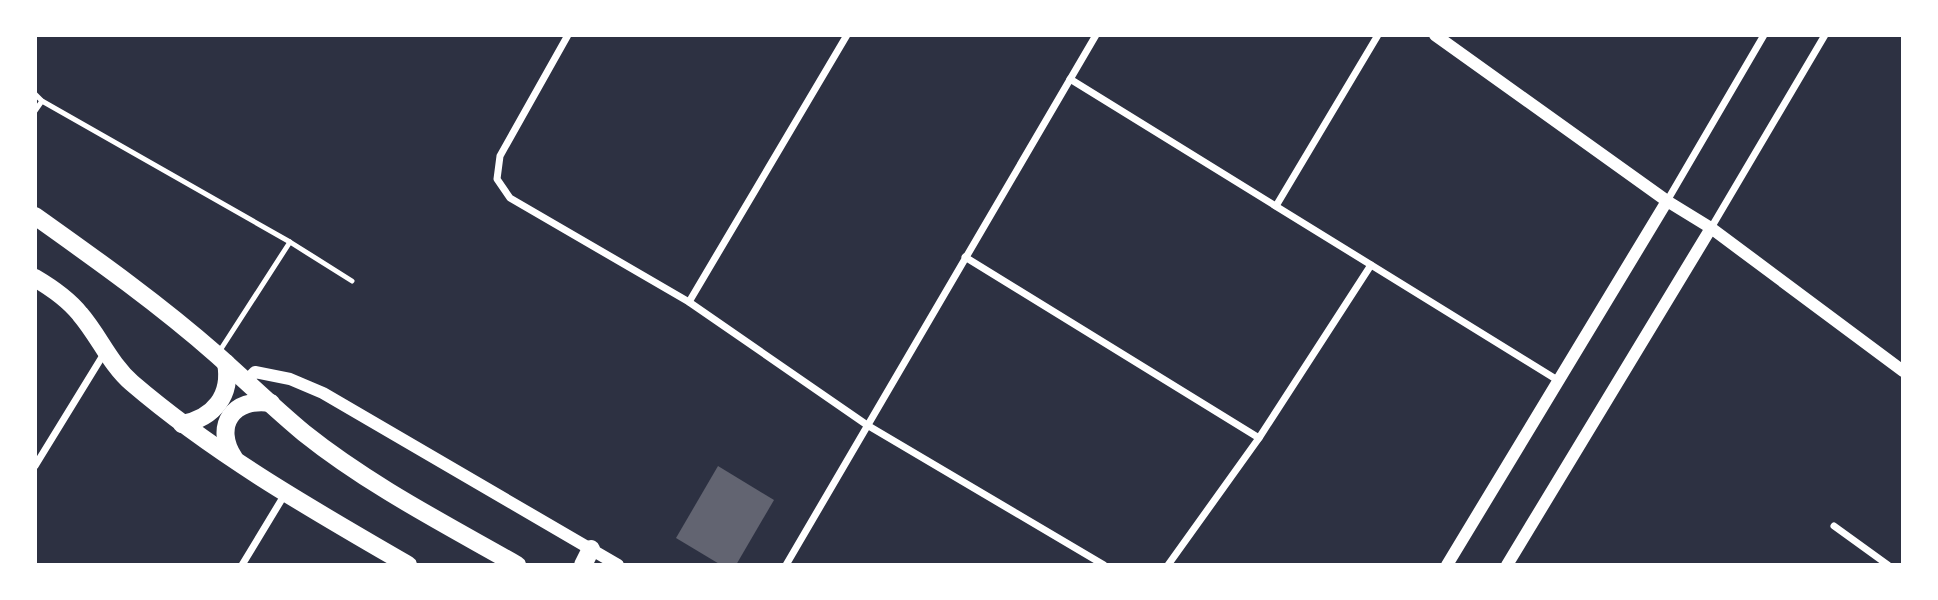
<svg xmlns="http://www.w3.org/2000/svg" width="1938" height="600" font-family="'DM Sans',sans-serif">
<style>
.building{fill:#626471}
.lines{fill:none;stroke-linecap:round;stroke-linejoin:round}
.service{stroke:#fff;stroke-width:5}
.minor{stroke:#fff;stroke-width:7}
.tertiary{stroke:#fff;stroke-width:12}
.primary{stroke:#fff;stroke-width:18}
</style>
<rect width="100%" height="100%" fill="#2d3142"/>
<path class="building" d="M718 466 774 500 736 565H721L676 538Z"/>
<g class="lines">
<g class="service">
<path d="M35 94 42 101 290 242 352 281"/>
<path d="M35 111 42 101"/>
<path d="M219 352 290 242"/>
</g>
<g class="minor">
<path d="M568 35 500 156 497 179 510 198 689 302 867 425 1104 565"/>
<path d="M1070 79 1559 381"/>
<path d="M1667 201 1764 35"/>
<path d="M1276 206 1378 35"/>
<path d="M1711 228 1825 35"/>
<path d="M965 257 1259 438"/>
<path d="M689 302 847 35"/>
<path d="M35 466 105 352"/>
<path d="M1834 526 1888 565"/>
<path d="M242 565 285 494"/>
<path d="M786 565 1096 35"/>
<path d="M1168 565 1259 438 1371 265"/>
</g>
<g class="tertiary">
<path d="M1435 35 1667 201 1711 228 1903 371"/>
<path d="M245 382 255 372 290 379 323 393 618 565"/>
<path d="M1447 565 1667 201"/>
<path d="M1507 565 1711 228"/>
</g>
<g class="primary">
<path d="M35 216C97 260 159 304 217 355 246 381 274 408 304 433 369 485 445 524 517 565"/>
<path d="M35 278C52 288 68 299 80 314 99 336 110 364 132 383 216 455 313 510 408 565"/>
<path d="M182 424C214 418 232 395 226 363"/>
<path d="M234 458C213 426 233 397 271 403"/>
<path d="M583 565 591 549"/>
</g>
</g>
<rect width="1938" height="600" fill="none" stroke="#ffffff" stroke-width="74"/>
</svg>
